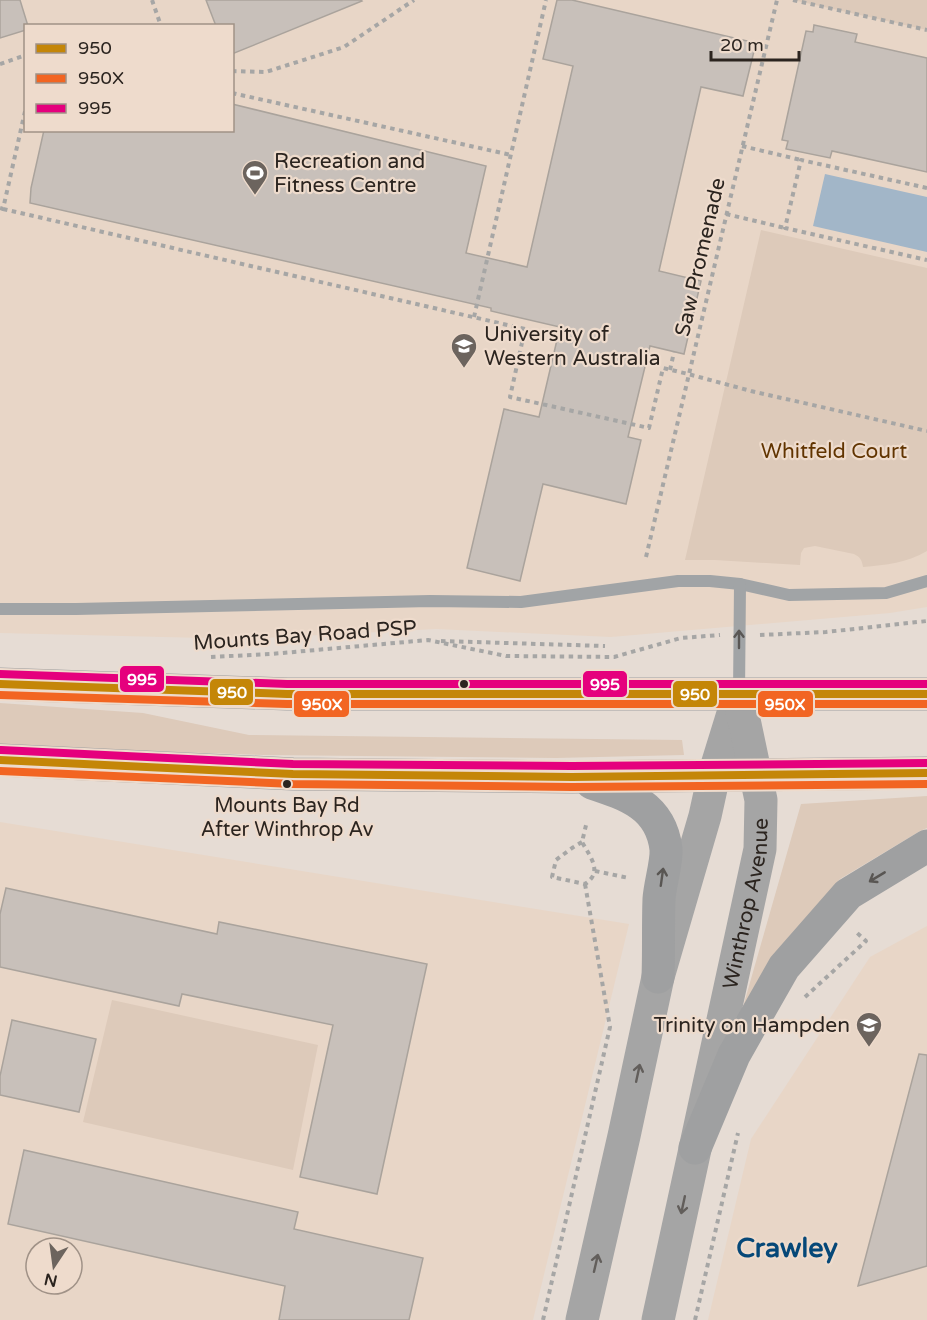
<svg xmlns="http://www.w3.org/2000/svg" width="927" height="1320" font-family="'Varela Round',sans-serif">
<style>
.built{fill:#e8d6c7;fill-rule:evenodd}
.green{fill:#ddcaba}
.water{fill:#a2b6c8}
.building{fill:#c8c0ba;stroke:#aaa39c;stroke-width:1.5}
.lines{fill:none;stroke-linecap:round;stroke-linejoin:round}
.path{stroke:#a6a6a5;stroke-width:4;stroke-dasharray:4.5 4.5;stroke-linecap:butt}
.lane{stroke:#a1a4a6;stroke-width:12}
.primary{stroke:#a5a5a5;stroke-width:33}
.highway{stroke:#9fa0a1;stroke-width:33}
.bus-1-casing{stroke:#eedbcc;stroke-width:12}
.bus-2-casing{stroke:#eedbcc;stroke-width:12}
.bus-3-casing{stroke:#eedbcc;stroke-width:12}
.bus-1{stroke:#c48608;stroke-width:8}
.bus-2{stroke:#f26522;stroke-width:8}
.bus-3{stroke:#e5007d;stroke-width:8}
.oneway{stroke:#5a5755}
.oneway2{stroke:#595653}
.oneway3{stroke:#625e5b}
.bus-dot{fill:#2b241f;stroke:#eedbcc;stroke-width:2}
.labels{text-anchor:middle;stroke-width:4.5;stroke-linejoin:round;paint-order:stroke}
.bus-label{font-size:20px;fill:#2b241f;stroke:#eedbcc}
.poi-label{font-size:21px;fill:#2b241f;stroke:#eedbcc;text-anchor:start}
.street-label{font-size:21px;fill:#2b241f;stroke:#eedbcc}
.park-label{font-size:21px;fill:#613400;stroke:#eedbcc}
.district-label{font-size:27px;font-weight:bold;fill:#064878;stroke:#eedbcc}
.line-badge{stroke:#eedbcc;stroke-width:2}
.badge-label{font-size:16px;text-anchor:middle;font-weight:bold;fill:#fff}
</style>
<rect width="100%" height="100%" fill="#e6dcd4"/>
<g class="built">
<path d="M0 0H927V607L890 613 611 637 436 629 245 639 0 633ZM26 26H232V130H26Z"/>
<path d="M0 822 629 924 533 1320H0ZM36 1248H72V1284H36Z"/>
<path d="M927 926V1320H708L751 1139 870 957Z"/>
</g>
<g class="green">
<path d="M793 0H927V30Z"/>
<path d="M761 230 927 268V551C907 563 886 565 863 567 862 560 860 557 854 554L815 546 804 548 801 553 800 565 715 560H685Z"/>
<path d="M0 703 143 713 249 735 682 740 684 755 556 758 263 755 0 746Z"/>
<path d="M927 796V828L920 831 840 879 780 949 739 1021 801 804Z"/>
<path d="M112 1000 318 1045 293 1170 83 1122Z"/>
</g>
<path class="water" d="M825 174 927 197V252L813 226Z"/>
<g class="building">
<path d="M0 0H20L28 26H26V30L0 38Z"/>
<path d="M206 0H361L362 1 232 54V26H216Z"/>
<path d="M557 0H572L756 43 743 96 701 87 659 271 701 281 684 354 650 346 628 437 641 440 626 504 543 484 520 581 467 568 504 409 539 417 560 327 491 311V308L30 203 31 188 44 130H232V104L486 166 466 253 527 267 573 66 543 59Z"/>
<path d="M814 25 857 34 855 42 927 58V172L832 151 830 158 786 149 788 141 782 140 806 31 813 32Z"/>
<path d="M6 888 217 934 219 922 427 964 377 1194 300 1177 333 1025 182 994 179 1006 0 967V914Z"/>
<path d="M12 1020 96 1039 79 1112 0 1095V1076Z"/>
<path d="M919 1054 927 1055V1266L858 1286Z"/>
<path d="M24 1150 298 1212 294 1229 423 1258 409 1320H279L285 1286 8 1224Z"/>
</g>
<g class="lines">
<g class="path">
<path d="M152 0 161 26"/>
<path d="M793 0 927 30"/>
<path d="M0 64 26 55"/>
<path d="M232 71 266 72 344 47 414 0"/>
<path d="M232 93 511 155"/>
<path d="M742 146 801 160"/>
<path d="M927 188 801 160 785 228 927 260"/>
<path d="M0 208 3 209 26 107"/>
<path d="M3 209 525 329 510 397 649 428 663 368 688 374 751 391 927 431"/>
<path d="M726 214 785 228"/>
<path d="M474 317 546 0"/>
<path d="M670 370 674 352"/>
<path d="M646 557 777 0"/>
<path d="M760 635 826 632 927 621"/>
<path d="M441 641 605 646"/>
<path d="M211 657 271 654 428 640 506 656 614 657 681 638 720 635"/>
<path d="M582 842 572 848 556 860 552 877 585 884C603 872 591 858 582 842L587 821"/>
<path d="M595 871 629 878"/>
<path d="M805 997 866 941 855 931"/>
<path d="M543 1320 610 1027 585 884"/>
<path d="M695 1320 738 1133"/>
</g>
<g class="lane">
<path d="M0 609H76L430 601 521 602 678 581H710L740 584 789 595 886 593 927 581"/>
<path d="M739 694 740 584"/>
</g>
<g class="primary">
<path d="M582 1320 624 1136 658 977 705 816 714 775 739 694"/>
<path id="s1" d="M658 1320 760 849 761 800 739 696"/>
</g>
<g class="highway">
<path d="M0 684 287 694H927"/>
<path d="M0 760 293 774 572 777 927 773"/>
<path d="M592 783C628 795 661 806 666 849 667 862 660 884 659 899 658 925 659 951 658 977"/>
<path d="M695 1148 734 1055 784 967 848 894 927 846"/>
</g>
<g class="bus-1-casing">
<g id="bus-1">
<path d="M0 684 287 694H927"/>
<path d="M0 760 293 774 572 777 927 773"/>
</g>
</g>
<g class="bus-2-casing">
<g id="bus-2">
<path d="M0 695 287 704H927"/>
<path d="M0 771 293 784 572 787 927 784"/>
</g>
</g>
<g class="bus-3-casing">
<g id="bus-3">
<path d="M0 674 287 684H927"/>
<path d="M1 750 293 764 572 766 927 763"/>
</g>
</g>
<use href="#bus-1" class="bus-1"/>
<use href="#bus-2" class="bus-2"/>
<use href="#bus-3" class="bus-3"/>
</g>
<defs><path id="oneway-shaft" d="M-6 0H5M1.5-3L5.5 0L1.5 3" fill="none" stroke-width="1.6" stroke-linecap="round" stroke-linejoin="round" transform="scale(1.5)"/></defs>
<use class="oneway" href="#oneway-shaft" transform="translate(739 639) rotate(-90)"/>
<g class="oneway2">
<use href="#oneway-shaft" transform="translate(662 877) rotate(-82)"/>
<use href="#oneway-shaft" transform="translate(877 877) rotate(149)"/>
</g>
<g class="oneway3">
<use href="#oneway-shaft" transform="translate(638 1073) rotate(-78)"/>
<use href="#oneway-shaft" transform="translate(683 1205) rotate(102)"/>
<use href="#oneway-shaft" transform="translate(596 1263) rotate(-77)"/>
</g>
<defs>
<g id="stadium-pin" transform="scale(1.35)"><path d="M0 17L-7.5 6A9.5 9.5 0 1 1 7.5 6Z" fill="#6c645e" stroke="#eedbcc"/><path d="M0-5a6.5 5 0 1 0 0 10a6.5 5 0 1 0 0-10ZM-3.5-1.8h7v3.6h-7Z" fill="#fff"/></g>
<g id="university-pin" transform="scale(1.35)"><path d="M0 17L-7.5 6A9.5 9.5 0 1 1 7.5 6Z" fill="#6c645e" stroke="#eedbcc"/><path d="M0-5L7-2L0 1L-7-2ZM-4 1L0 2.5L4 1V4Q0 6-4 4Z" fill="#fff"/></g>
</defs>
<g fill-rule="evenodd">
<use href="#stadium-pin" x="255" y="173"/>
<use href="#university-pin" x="464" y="346"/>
<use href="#university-pin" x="869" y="1025"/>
</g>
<g class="bus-dot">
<circle cx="464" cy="684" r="5"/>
<circle cx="287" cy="784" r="5"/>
</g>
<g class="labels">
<g class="bus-label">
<text x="287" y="812">Mounts Bay Rd<tspan x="287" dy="24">After Winthrop Av</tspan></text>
</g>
<g class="poi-label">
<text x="274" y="168">Recreation and<tspan x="274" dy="24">Fitness Centre</tspan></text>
<text x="484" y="341">University of<tspan x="484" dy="24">Western Australia</tspan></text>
<text x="850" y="1032" text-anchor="end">Trinity on Hampden</text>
</g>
<g class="street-label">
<text transform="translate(700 257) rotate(-77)" y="7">Saw Promenade</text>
<text transform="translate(305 635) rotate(-4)" y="7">Mounts Bay Road PSP</text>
<text dy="7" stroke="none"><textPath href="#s1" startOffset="426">Winthrop Avenue</textPath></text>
</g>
<g class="park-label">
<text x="834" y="458">Whitfeld Court</text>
</g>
<g class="district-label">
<text x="787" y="1257">Crawley</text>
</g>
</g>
<g class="line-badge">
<rect x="119" y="665" width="46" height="28" rx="6" fill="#e5007d"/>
<rect x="582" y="670" width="46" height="28" rx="6" fill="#e5007d"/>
<rect x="209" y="678" width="45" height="28" rx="6" fill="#c48608"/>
<rect x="672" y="680" width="46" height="28" rx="6" fill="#c48608"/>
<rect x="293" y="690" width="57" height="28" rx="6" fill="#f26522"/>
<rect x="757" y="690" width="57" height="28" rx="6" fill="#f26522"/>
</g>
<g class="badge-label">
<text x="142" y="685">995</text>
<text x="605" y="690">995</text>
<text x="232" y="698">950</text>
<text x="695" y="700">950</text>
<text x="322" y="710">950X</text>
<text x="785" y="710">950X</text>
</g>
<rect x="24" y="24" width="210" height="108" fill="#eedbcc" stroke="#a09287" stroke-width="1.5"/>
<rect x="36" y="44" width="30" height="9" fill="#c48608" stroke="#a09287" stroke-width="1.5"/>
<text x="78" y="54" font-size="18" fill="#2b241f">950</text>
<rect x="36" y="74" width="30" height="9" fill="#f26522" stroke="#a09287" stroke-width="1.5"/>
<text x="78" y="84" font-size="18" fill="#2b241f">950X</text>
<rect x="36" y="104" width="30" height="9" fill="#e5007d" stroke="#a09287" stroke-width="1.5"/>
<text x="78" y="114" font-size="18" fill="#2b241f">995</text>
<g transform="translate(54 1266) rotate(193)"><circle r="28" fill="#eedbcc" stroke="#a09287" stroke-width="1.5"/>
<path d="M0-4.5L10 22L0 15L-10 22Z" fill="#6c645e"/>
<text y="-9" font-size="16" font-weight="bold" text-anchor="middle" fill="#2b241f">N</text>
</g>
<path d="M711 51v9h88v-9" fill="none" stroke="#2b241f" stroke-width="3"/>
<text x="720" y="51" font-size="18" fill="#2b241f" stroke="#eedbcc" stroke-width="4.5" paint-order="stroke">20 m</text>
</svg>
